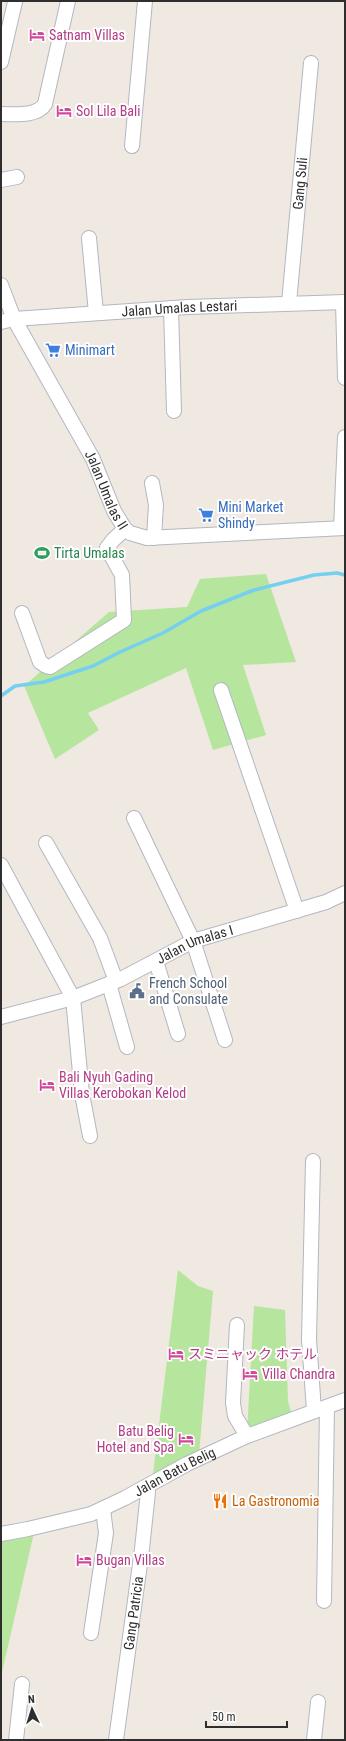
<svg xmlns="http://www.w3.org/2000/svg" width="346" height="1741" font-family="'Roboto Condensed','Noto Sans JP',sans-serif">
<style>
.grass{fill:#b6e59e}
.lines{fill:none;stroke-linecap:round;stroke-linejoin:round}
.stream{stroke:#75cff0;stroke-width:3.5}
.minor-casing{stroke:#b4b7c1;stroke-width:16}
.minor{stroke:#fff;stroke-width:14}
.labels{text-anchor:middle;stroke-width:4;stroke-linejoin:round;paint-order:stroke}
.hotel-label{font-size:14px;fill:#b23c85;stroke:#fff;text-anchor:start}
.street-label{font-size:14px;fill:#2e2e2e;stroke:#fff}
.shop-label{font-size:14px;fill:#366cbe;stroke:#fff;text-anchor:start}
.leisure-label{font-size:14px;fill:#27864d;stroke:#fff;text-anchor:start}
.service-label{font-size:14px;fill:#4e5e75;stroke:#fff;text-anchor:start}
.food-label{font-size:14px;fill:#c56008;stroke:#fff;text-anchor:start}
</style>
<rect width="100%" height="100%" fill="#efe9e1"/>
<g class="grass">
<path d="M266 574 296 662 243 665 266 735 213 750 186 668 88 713 99 730 55 759 24 686 109 612 187 607 200 579Z"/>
<path d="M178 1270 198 1286 213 1291 199 1454 152 1482Z"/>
<path d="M254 1306 285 1310 288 1401 291 1412 247 1432Z"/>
<path d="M36 1524 2 1672 1 1681V1531Z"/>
</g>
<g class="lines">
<path class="stream" d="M1 696 15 686 44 682 93 666 120 652 163 633 201 611 254 590 314 575 337 573 345 575"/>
<g class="minor-casing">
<g id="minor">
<path d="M1 62 15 2"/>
<path d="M1 114C14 114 37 117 45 104L68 1"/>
<path d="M132 146 145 1"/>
<path d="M1 180 17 177"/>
<path d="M89 238 96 313"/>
<path id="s1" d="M1 285 14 319 93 459 114 511 125 529 130 533 147 538 345 528"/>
<path d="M343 302 345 378"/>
<path id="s2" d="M289 303 311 63"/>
<path d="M171 308 174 411"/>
<path id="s3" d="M1 322 14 319 188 307 345 302"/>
<path d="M152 483 156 505 154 538"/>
<path d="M341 528 345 437"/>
<path d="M22 613 40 662 46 666 50 667 124 620 122 575 107 548 113 540 125 529"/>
<path d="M221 690 297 911"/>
<path d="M134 818 193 941 225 1040"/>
<path d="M46 843 100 938 116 981"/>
<path d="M1 865 73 998 82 1094 90 1136"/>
<path d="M156 961 178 1034"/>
<path d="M109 984 127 1047"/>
<path id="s4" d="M1 1017 73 998 121 979 193 941 326 902 345 893"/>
<path d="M313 1161 309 1339 314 1411"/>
<path d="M237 1325 233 1403 235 1416 247 1436"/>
<path id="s5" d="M1 1534 28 1529 91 1514 125 1498 187 1464 247 1436 345 1400"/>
<path d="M324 1601 327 1407"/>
<path d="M91 1633 106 1533 103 1509"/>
<path d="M16 1740 22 1684"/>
<path id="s6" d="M116 1740 142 1549 148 1492 146 1487"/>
<path d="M314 1740 318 1702"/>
</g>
</g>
<use href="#minor" class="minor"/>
</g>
<defs>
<g id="hotel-bare" transform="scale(1.2)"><path d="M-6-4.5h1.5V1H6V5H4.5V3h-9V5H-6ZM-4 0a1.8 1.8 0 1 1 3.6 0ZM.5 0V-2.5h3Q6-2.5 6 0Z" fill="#d1479c" stroke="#fff" stroke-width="2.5" paint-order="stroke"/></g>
<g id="supermarket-bare" transform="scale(1.2)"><path d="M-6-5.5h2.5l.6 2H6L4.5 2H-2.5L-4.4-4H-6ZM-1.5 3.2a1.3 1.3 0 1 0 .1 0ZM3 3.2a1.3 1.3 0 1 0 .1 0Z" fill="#3f7fe0" stroke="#fff" stroke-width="2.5" paint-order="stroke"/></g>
<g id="stadium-bare" transform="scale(1.2)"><path d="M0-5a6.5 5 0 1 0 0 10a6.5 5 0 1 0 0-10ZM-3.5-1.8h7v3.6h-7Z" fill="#2e9e5b" stroke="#fff" stroke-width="2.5" paint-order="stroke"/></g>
<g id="civic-bare" transform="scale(1.2)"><path d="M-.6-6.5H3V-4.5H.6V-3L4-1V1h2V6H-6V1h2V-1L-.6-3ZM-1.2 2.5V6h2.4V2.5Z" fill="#5c6f8a" stroke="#fff" stroke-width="2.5" paint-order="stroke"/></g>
<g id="restaurant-bare" transform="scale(1.2)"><path d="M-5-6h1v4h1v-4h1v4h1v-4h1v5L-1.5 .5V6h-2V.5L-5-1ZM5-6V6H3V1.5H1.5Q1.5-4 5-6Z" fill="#e8710a" stroke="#fff" stroke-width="2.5" paint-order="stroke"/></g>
</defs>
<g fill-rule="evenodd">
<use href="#hotel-bare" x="37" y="35"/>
<use href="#hotel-bare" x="64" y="111"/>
<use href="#supermarket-bare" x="53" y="350"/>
<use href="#supermarket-bare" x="206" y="515"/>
<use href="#stadium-bare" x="42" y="553"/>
<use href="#civic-bare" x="137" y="991"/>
<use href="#hotel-bare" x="47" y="1085"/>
<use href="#hotel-bare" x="176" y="1354"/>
<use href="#hotel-bare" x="250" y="1374"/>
<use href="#hotel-bare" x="186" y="1439"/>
<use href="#restaurant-bare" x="220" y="1501"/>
<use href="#hotel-bare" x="84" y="1560"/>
</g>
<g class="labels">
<g class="hotel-label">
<text x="49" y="40">Satnam Villas</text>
<text x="76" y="116">Sol Lila Bali</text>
<text x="59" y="1082">Bali Nyuh Gading<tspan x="59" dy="16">Villas Kerobokan Kelod</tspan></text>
<text x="188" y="1359">スミニャック ホテル</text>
<text x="262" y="1379">Villa Chandra</text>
<text x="174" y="1436" text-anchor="end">Batu Belig<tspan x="174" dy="16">Hotel and Spa</tspan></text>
<text x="96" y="1565">Bugan Villas</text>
</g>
<g class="street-label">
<text dy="5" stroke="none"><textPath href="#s2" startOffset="120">Gang Suli</textPath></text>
<text dy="5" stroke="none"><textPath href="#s3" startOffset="179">Jalan Umalas Lestari</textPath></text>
<text dy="5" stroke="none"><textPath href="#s1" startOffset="231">Jalan Umalas II</textPath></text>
<text dy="5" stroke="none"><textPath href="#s4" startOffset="208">Jalan Umalas I</textPath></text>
<text dy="5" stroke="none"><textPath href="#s5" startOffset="186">Jalan Batu Belig</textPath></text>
<text dy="5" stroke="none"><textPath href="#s6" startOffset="128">Gang Patricia</textPath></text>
</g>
<g class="shop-label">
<text x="65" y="355">Minimart</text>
<text x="218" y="512">Mini Market<tspan x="218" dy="16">Shindy</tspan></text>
</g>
<g class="leisure-label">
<text x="54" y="558">Tirta Umalas</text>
</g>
<g class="service-label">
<text x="149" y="988">French School<tspan x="149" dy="16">and Consulate</tspan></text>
</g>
<g class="food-label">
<text x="232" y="1506">La Gastronomia</text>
</g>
</g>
<rect width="346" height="1741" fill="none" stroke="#2e2e2e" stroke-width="4"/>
<g transform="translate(32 1709) rotate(356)" stroke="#ffffff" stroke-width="3" paint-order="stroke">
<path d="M0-3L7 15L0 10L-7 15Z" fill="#2e2e2e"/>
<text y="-6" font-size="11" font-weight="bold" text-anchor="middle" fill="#2e2e2e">N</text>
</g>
<path d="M206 1721v6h81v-6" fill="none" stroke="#2e2e2e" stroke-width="2"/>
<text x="212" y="1721" font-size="12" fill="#2e2e2e" stroke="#ffffff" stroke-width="3" paint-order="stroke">50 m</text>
</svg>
